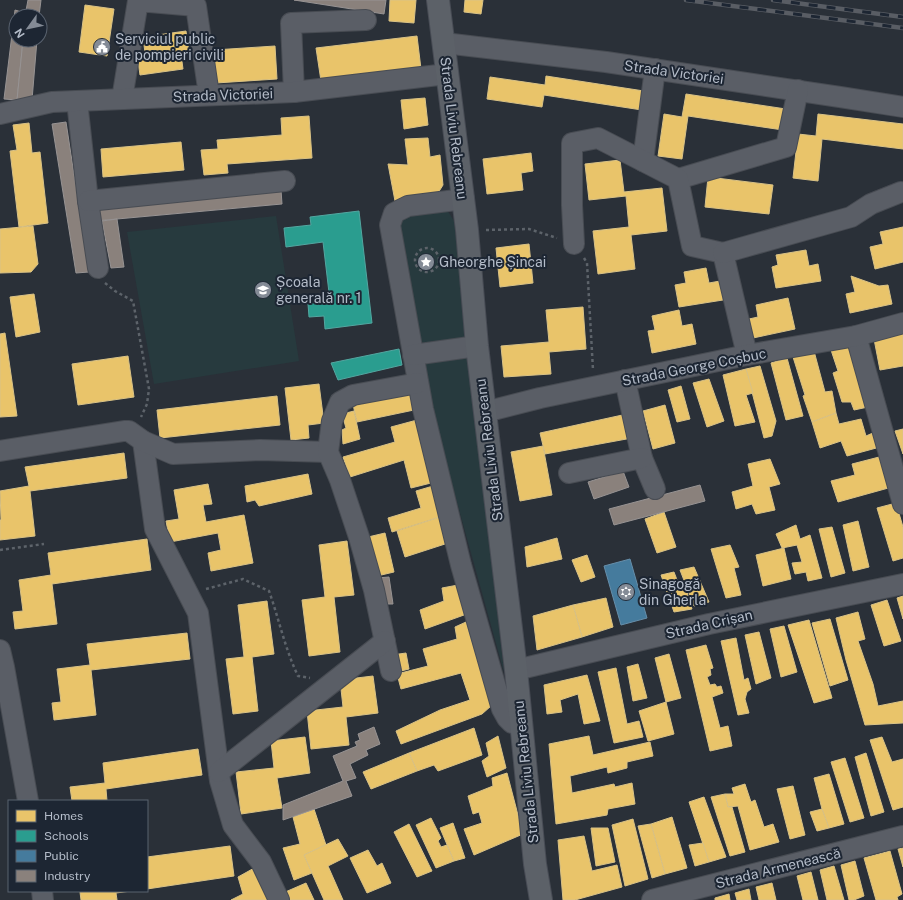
<svg xmlns="http://www.w3.org/2000/svg" width="903" height="900" font-family="'Public Sans',sans-serif">
<style>
.green{fill:#273a3e}
.homes{fill:#e9c46a;stroke:#d9c286}
.schools{fill:#2a9d8f;stroke:#53a6a0}
.public{fill:#457b9d;stroke:#668eaa}
.industry{fill:#8a817c;stroke:#979393}
.lines{fill:none;stroke-linecap:round;stroke-linejoin:round}
.minor-casing{stroke:#484c53;stroke-width:22}
.major-casing{stroke:#484c55;stroke-width:24}
.path{stroke:#5d636a;stroke-width:2.5;stroke-dasharray:3 3;stroke-linecap:butt}
.minor{stroke:#5a5e66;stroke-width:20}
.major{stroke:#5c6168;stroke-width:22}
.rail-casing{stroke:#595d64;stroke-width:4.5}
.rail{stroke:#1d2633;stroke-width:3;stroke-dasharray:9;stroke-linecap:butt}
.labels{text-anchor:middle;stroke-width:4;stroke-linejoin:round;paint-order:stroke}
.poi-label{font-size:14px;fill:#b4bcc9;stroke:#1d2633;text-anchor:start}
.street-label{font-size:14px;fill:#b4bcc9;stroke:#1d2633}
</style>
<rect width="100%" height="100%" fill="#2a3038"/>
<g class="green">
<path d="M447 210 454 221 504 672 432 412 397 225 404 214Z"/>
<path d="M276 216 299 361 154 384 127 232Z"/>
</g>
<g class="homes">
<path d="M390 0H416L414 23 389 21Z"/>
<path d="M465 0H483L481 14 464 12Z"/>
<path d="M85 5 114 9 107 56 79 52Z"/>
<path d="M186 31 189 53 181 54 183 69 140 75 137 54 145 53 143 37Z"/>
<path d="M417 36 421 69 321 81 316 48Z"/>
<path d="M275 46 277 79 216 83 214 50Z"/>
<path d="M546 76 644 91 642 110 544 95 542 107 487 99 490 77 545 85Z"/>
<path d="M686 94 786 109 783 130 688 116 682 159 658 156 664 114 682 117Z"/>
<path d="M425 98 428 125 404 129 401 100Z"/>
<path d="M818 114 903 124V149L822 139 818 181 793 178 798 134 816 136Z"/>
<path d="M309 116 312 158 227 164 228 173 204 175 201 150 218 149 217 140 282 135 281 118Z"/>
<path d="M29 123 32 153 40 152 48 223 19 227 10 151 17 150 13 125Z"/>
<path d="M428 138 430 157 440 155 443 185 438 193 395 201 388 164 408 165 405 139Z"/>
<path d="M181 142 184 170 103 177 101 149Z"/>
<path d="M531 153 533 171 521 173 523 190 487 194 483 159Z"/>
<path d="M620 160 624 192 662 188 667 231 631 235 635 269 598 274 593 231 629 227 626 196 589 200 585 164Z"/>
<path d="M708 177 773 185 769 214 705 207Z"/>
<path d="M33 226 38 264 31 272 0 273V229Z"/>
<path d="M903 227V262L875 269 870 247 883 244 880 232Z"/>
<path d="M529 244 533 283 500 287 496 248Z"/>
<path d="M806 250 809 266 818 264 821 281 776 288 772 267 778 265 776 255Z"/>
<path d="M706 268 709 283 720 281 723 300 679 307 675 285 686 283 684 272Z"/>
<path d="M851 276 879 286 888 285 892 304 850 313 846 294 855 292Z"/>
<path d="M34 294 40 332 16 337 10 297Z"/>
<path d="M788 298 795 329 753 338 749 319 758 317 756 305Z"/>
<path d="M583 307 586 349 549 352 551 374 504 377 501 346 549 342 546 310Z"/>
<path d="M679 310 682 326 692 324 696 344 652 353 648 331 655 330 652 316Z"/>
<path d="M903 332V366L880 370 874 339Z"/>
<path d="M5 333 17 416 0 417V334Z"/>
<path d="M849 343 868 407 854 410 851 402H842L833 373 838 371 830 347Z"/>
<path d="M814 351 825 392 832 391 836 413 812 422 803 396 805 395 793 357Z"/>
<path d="M128 356 134 397 78 405 72 364Z"/>
<path d="M787 358 803 416 786 420 771 363Z"/>
<path d="M760 366 776 421 772 436 764 438 746 369Z"/>
<path d="M746 369 753 393 746 395 755 422 735 426 723 375Z"/>
<path d="M709 379 724 421 707 427 693 383Z"/>
<path d="M319 384 324 423 308 425 309 438 291 440 285 388Z"/>
<path d="M681 386 690 419 677 422 668 390Z"/>
<path d="M409 390 414 410 357 422 352 400Z"/>
<path d="M277 396 280 425 160 438 157 410Z"/>
<path d="M665 405 675 443 653 449 643 411Z"/>
<path d="M354 411 360 439 343 444 342 430 346 428 342 414Z"/>
<path d="M836 413 839 424 861 419 866 436 875 432 880 447 847 456 841 441 820 448 812 422Z"/>
<path d="M627 414 632 438 545 454 540 433Z"/>
<path d="M417 420 431 483 411 488 404 460 350 477 343 457 395 442 391 427Z"/>
<path d="M903 429V454L895 431Z"/>
<path d="M543 446 552 495 520 501 511 452Z"/>
<path d="M124 453 127 478 30 491 35 536 0 540V520H1L0 491 29 486 25 467Z"/>
<path d="M883 456 892 487 838 502 831 481 855 475 852 464Z"/>
<path d="M770 459 780 484 769 487 775 510 756 514 752 504 736 509 732 492 753 486 748 464Z"/>
<path d="M308 474 312 494 259 506 255 500 247 502 245 486Z"/>
<path d="M208 484 212 504 203 505 206 522 244 515 253 563 211 571 208 553 221 550 218 533 170 542 166 521 179 519 174 490Z"/>
<path d="M433 486 440 517 392 532 388 518 421 508 416 491Z"/>
<path d="M896 503 903 527V558L893 561 877 508Z"/>
<path d="M664 512 676 547 657 553 645 519Z"/>
<path d="M440 517 445 544 405 557 397 531Z"/>
<path d="M858 521 869 567 853 571 843 525Z"/>
<path d="M796 525 800 539 810 535 822 578 808 581 806 572 795 574 792 563 802 562 797 545 782 548 776 534Z"/>
<path d="M832 527 845 573 831 577 819 529Z"/>
<path d="M385 533 394 572 377 576 368 537Z"/>
<path d="M557 538 562 559 527 567 525 547Z"/>
<path d="M147 539 151 570 52 584 57 624 15 629 13 612 23 611 19 580 51 575 48 553Z"/>
<path d="M347 541 354 595 334 597 340 652 309 656 302 600 325 597 319 545Z"/>
<path d="M730 545 739 567 734 568 741 595 726 598 711 549Z"/>
<path d="M784 548 791 579 763 586 756 555Z"/>
<path d="M587 555 595 577 581 582 572 560Z"/>
<path d="M694 567 709 602 694 606 680 570Z"/>
<path d="M674 572 679 585H685L692 609 674 612 661 575Z"/>
<path d="M458 585 464 615 425 629 420 610 444 601 442 588Z"/>
<path d="M903 596V619L897 598Z"/>
<path d="M606 598 613 627 582 637 573 605Z"/>
<path d="M887 600 901 641 884 646 871 605Z"/>
<path d="M267 601 274 654 252 657 258 711 233 714 226 659 244 657 238 605Z"/>
<path d="M573 605 582 637 537 650 533 616Z"/>
<path d="M858 612 865 639 858 641 873 684 878 706 903 701V723L865 725 846 660 836 618Z"/>
<path d="M830 619 848 680 830 686 812 623Z"/>
<path d="M809 620 832 698 814 703 788 625Z"/>
<path d="M466 622 491 706 482 714 401 744 396 731 440 710 470 700 461 673 401 689 397 674 428 666 423 649 457 639 455 627Z"/>
<path d="M784 626 797 672 781 677 770 629Z"/>
<path d="M759 632 771 678 756 684 745 635Z"/>
<path d="M187 633 190 659 91 670 96 715 54 720 52 703 61 702 57 669 90 665 87 644Z"/>
<path d="M736 638 744 680 748 678 751 689 747 692 745 699 749 713 738 715 721 641Z"/>
<path d="M706 645 713 668 710 669 711 675 707 677 710 685 715 684 717 687 721 686 723 693 712 697 720 728 728 726 732 746 710 751 686 650Z"/>
<path d="M406 653 409 669 397 672 392 655Z"/>
<path d="M669 654 681 698 666 702 655 658Z"/>
<path d="M638 664 647 698 633 701 627 667Z"/>
<path d="M616 668 627 724 639 721 643 737 614 743 598 672Z"/>
<path d="M587 675 600 721 584 724 578 694 560 700 562 712 547 714 544 685Z"/>
<path d="M373 676 378 713 346 717 349 745 311 749 307 711 343 707 340 680Z"/>
<path d="M666 702 674 734 648 741 639 711Z"/>
<path d="M474 728 482 755 438 771 434 765 417 771 409 753Z"/>
<path d="M498 736 506 768 487 777 482 761 489 756 486 743Z"/>
<path d="M589 736 593 755 650 742 653 756 627 762V768L608 773 607 767 570 776 572 793 614 784 615 787 632 783 635 804 608 809 607 815 556 824 549 744Z"/>
<path d="M305 737 310 773 277 778 282 808 241 814 236 772 274 768 271 741Z"/>
<path d="M882 737 892 762 903 759V807L893 810 870 740Z"/>
<path d="M198 749 202 775 106 789 107 801H72L70 787 105 783 103 763Z"/>
<path d="M409 753 417 771 371 789 363 772Z"/>
<path d="M866 753 884 812 871 816 855 757Z"/>
<path d="M845 758 864 818 850 822 831 762Z"/>
<path d="M507 773 523 834 474 855 464 829 482 823 479 812 473 814 468 796 493 786 492 778Z"/>
<path d="M829 774 844 824 829 828 822 809 814 778Z"/>
<path d="M745 784 751 802 755 800 764 827 773 824 779 842 750 850 738 806 728 807 725 794H734L732 788Z"/>
<path d="M793 786 805 835 790 839 777 789Z"/>
<path d="M725 794 728 807H732L745 852 730 856 711 797Z"/>
<path d="M704 797 726 857 709 862 689 802Z"/>
<path d="M314 809 326 845 304 855 312 873 294 880 283 848 300 844 293 817Z"/>
<path d="M822 809 829 828 817 831 810 812Z"/>
<path d="M672 817 687 868 665 874 651 824Z"/>
<path d="M431 818 441 838 438 841 441 847 447 845 454 861 436 868 416 825Z"/>
<path d="M633 819 648 879 625 886 612 825Z"/>
<path d="M453 823 465 858 454 861 440 828Z"/>
<path d="M409 824 432 871 417 877 394 832Z"/>
<path d="M651 824 665 874 652 878 638 826Z"/>
<path d="M591 828H608L615 862 596 866Z"/>
<path d="M584 836 592 871 617 865 622 887 575 900H563L558 840Z"/>
<path d="M338 839 348 856 328 866 343 900H324L304 855Z"/>
<path d="M703 843 709 862 695 866 689 845Z"/>
<path d="M230 846 234 876 147 889V857Z"/>
<path d="M903 848V867L898 849Z"/>
<path d="M368 850 377 866 382 863 391 883 367 893 350 858Z"/>
<path d="M890 851 902 894 897 897 898 900H876L864 858Z"/>
<path d="M855 861 864 896 854 900H849L841 865Z"/>
<path d="M834 866 844 900H827L820 870Z"/>
<path d="M256 867 272 900H231L243 894 238 877Z"/>
<path d="M811 872 818 900H803L797 876Z"/>
<path d="M306 883 314 900H286L283 893Z"/>
<path d="M772 883 776 900H759L756 887Z"/>
<path d="M749 889 751 900H737L735 893Z"/>
<path d="M88 891H131L116 893 117 900H81L80 892Z"/>
<path d="M729 894 730 900H715V898Z"/>
</g>
<g class="schools">
<path d="M359 211 372 323 325 329 324 316 309 317 308 304 330 301 323 242 286 247 284 228 311 225 310 217Z"/>
<path d="M399 349 402 365 338 380 331 363Z"/>
</g>
<path class="public" d="M630 559 647 618 621 625 604 566Z"/>
<g class="industry">
<path d="M28 0H41L39 16H25Z"/>
<path d="M294 0H386L384 14Z"/>
<path d="M15 10 25 13V16H16V40H23L17 100 4 99Z"/>
<path d="M23 40H37L32 100H17Z"/>
<path d="M66 122 89 272 76 273 52 124Z"/>
<path d="M281 190 282 204 95 221 93 207Z"/>
<path d="M117 219 124 267 111 268 102 221Z"/>
<path d="M623 471 629 487 594 499 588 482Z"/>
<path d="M700 485 705 501 614 525 609 509Z"/>
<path d="M389 577 393 604H382L377 578Z"/>
<path d="M374 727 380 744 366 750 368 755 350 764 356 778 346 781 352 796 283 820V805L343 781 333 756 357 746 355 742 360 740 358 734Z"/>
</g>
<g class="lines">
<g class="minor-casing">
<g id="minor">
<path d="M444 43 606 62 840 97 903 107"/>
<path d="M294 92 291 23 366 20"/>
<path d="M122 99 138 1 196 6 209 95"/>
<path d="M77 101 88 201 98 268"/>
<path d="M0 114 52 102 294 92 447 74"/>
<path d="M643 161 655 69"/>
<path d="M678 179 786 147 798 90"/>
<path d="M464 199 408 206 394 213 390 225 423 409 461 565 502 709 507 718 512 723H521"/>
<path d="M88 201 285 181"/>
<path d="M574 244 572 205V143L598 138 678 179 692 246 723 253 747 355"/>
<path d="M723 253 851 217 871 204 901 192"/>
<path d="M856 336 903 504"/>
<path d="M413 355 477 346"/>
<path d="M625 380 642 458 655 489"/>
<path d="M485 412 540 398 747 355 856 336 903 323"/>
<path d="M143 441 155 529 198 613 220 781 233 825 261 862 279 900"/>
<path d="M0 451 124 431H129L143 441 173 454 260 450 328 452"/>
<path d="M569 473 642 458"/>
<path d="M0 650 4 667 28 801"/>
<path d="M516 670 709 624 903 584"/>
<path d="M391 671 374 590 359 537 340 480 328 452 332 421 340 402 353 395 418 383"/>
<path d="M219 772 385 641"/>
<path d="M42 891 43 900"/>
<path d="M652 900 903 836"/>
</g>
</g>
<g class="major-casing">
<path id="major" d="M438 0 467 230 477 346 516 670 535 864 541 900"/>
</g>
<g class="path">
<path d="M486 230 529 229 557 238"/>
<circle cx="427" cy="260" r="12"/>
<path d="M439 258 451 257"/>
<path d="M584 258 587 263 593 370"/>
<path d="M105 283 115 291 133 301 149 389 147 404 141 417"/>
<path d="M0 550 44 544"/>
<path d="M206 589 243 579 269 591C279 619 285 649 298 676L310 678"/>
</g>
<use href="#minor" class="minor"/>
<use href="#major" class="major"/>
<g class="rail-casing">
<g id="rail">
<path d="M686 0 903 28"/>
<path d="M773 0 903 17"/>
</g>
</g>
<use href="#rail" class="rail"/>
</g>
<defs>
<g id="civic-disc" transform="scale(0.9)"><circle r="9.5" fill="#848b96" stroke="#1d2633"/><path d="M-.6-6.5H3V-4.5H.6V-3L4-1V1h2V6H-6V1h2V-1L-.6-3ZM-1.2 2.5V6h2.4V2.5Z" fill="#fff"/></g>
<g id="sight-disc" transform="scale(0.9)"><circle r="9.5" fill="#848b96" stroke="#1d2633"/><path d="M0-6L1.8-2.2L6-1.7L2.9 1.2L3.7 5.4L0 3.3L-3.7 5.4L-2.9 1.2L-6-1.7L-1.8-2.2Z" fill="#fff"/></g>
<g id="school-disc" transform="scale(0.9)"><circle r="9.5" fill="#848b96" stroke="#1d2633"/><path d="M0-5L7-2L0 1L-7-2ZM-4 1L0 2.5L4 1V4Q0 6-4 4Z" fill="#fff"/></g>
<g id="synagogue-disc" transform="scale(0.9)"><circle r="9.5" fill="#848b96" stroke="#1d2633"/><path d="M0-6.5L5.6 3.2H-5.6ZM0 6.5L5.6-3.2H-5.6Z" fill="#fff"/></g>
</defs>
<g fill-rule="evenodd">
<use href="#civic-disc" x="102" y="47"/>
<use href="#sight-disc" x="426" y="262"/>
<use href="#school-disc" x="263" y="290"/>
<use href="#synagogue-disc" x="626" y="592"/>
</g>
<g class="labels">
<g class="poi-label">
<text x="115" y="44">Serviciul public<tspan x="115" dy="16">de pompieri civili</tspan></text>
<text x="439" y="267">Gheorghe Șincai</text>
<text x="276" y="287">Școala<tspan x="276" dy="16">generală nr. 1</tspan></text>
<text x="639" y="589">Sinagogă<tspan x="639" dy="16">din Gherla</tspan></text>
</g>
<g class="street-label">
<text transform="translate(674 72) rotate(8)" y="5">Strada Victoriei</text>
<text transform="translate(223 95) rotate(-2)" y="5">Strada Victoriei</text>
<text transform="translate(454 128) rotate(83)" y="5">Strada Liviu Rebreanu</text>
<text transform="translate(694 367) rotate(-11)" y="5">Strada George Coșbuc</text>
<text transform="translate(489 450) rotate(-97)" y="5">Strada Liviu Rebreanu</text>
<text transform="translate(709 624) rotate(-13)" y="5">Strada Crișan</text>
<text transform="translate(526 772) rotate(-96)" y="5">Strada Liviu Rebreanu</text>
<text transform="translate(778 868) rotate(-14)" y="5">Strada Armenească</text>
</g>
</g>
<rect x="8" y="800" width="140" height="92" fill="#1d2633" stroke="#59626f"/>
<rect x="16" y="810" width="20" height="12" fill="#e9c46a" stroke="#59626f"/>
<text x="44" y="820" font-size="12" fill="#b4bcc9">Homes</text>
<rect x="16" y="830" width="20" height="12" fill="#2a9d8f" stroke="#59626f"/>
<text x="44" y="840" font-size="12" fill="#b4bcc9">Schools</text>
<rect x="16" y="850" width="20" height="12" fill="#457b9d" stroke="#59626f"/>
<text x="44" y="860" font-size="12" fill="#b4bcc9">Public</text>
<rect x="16" y="870" width="20" height="12" fill="#8a817c" stroke="#59626f"/>
<text x="44" y="880" font-size="12" fill="#b4bcc9">Industry</text>
<g transform="translate(28 28) rotate(237)"><circle r="19" fill="#1d2633" stroke="#59626f"/>
<path d="M0-3L7 15L0 10L-7 15Z" fill="#848b96"/>
<text y="-6" font-size="11" font-weight="bold" text-anchor="middle" fill="#b4bcc9">N</text>
</g>
</svg>
